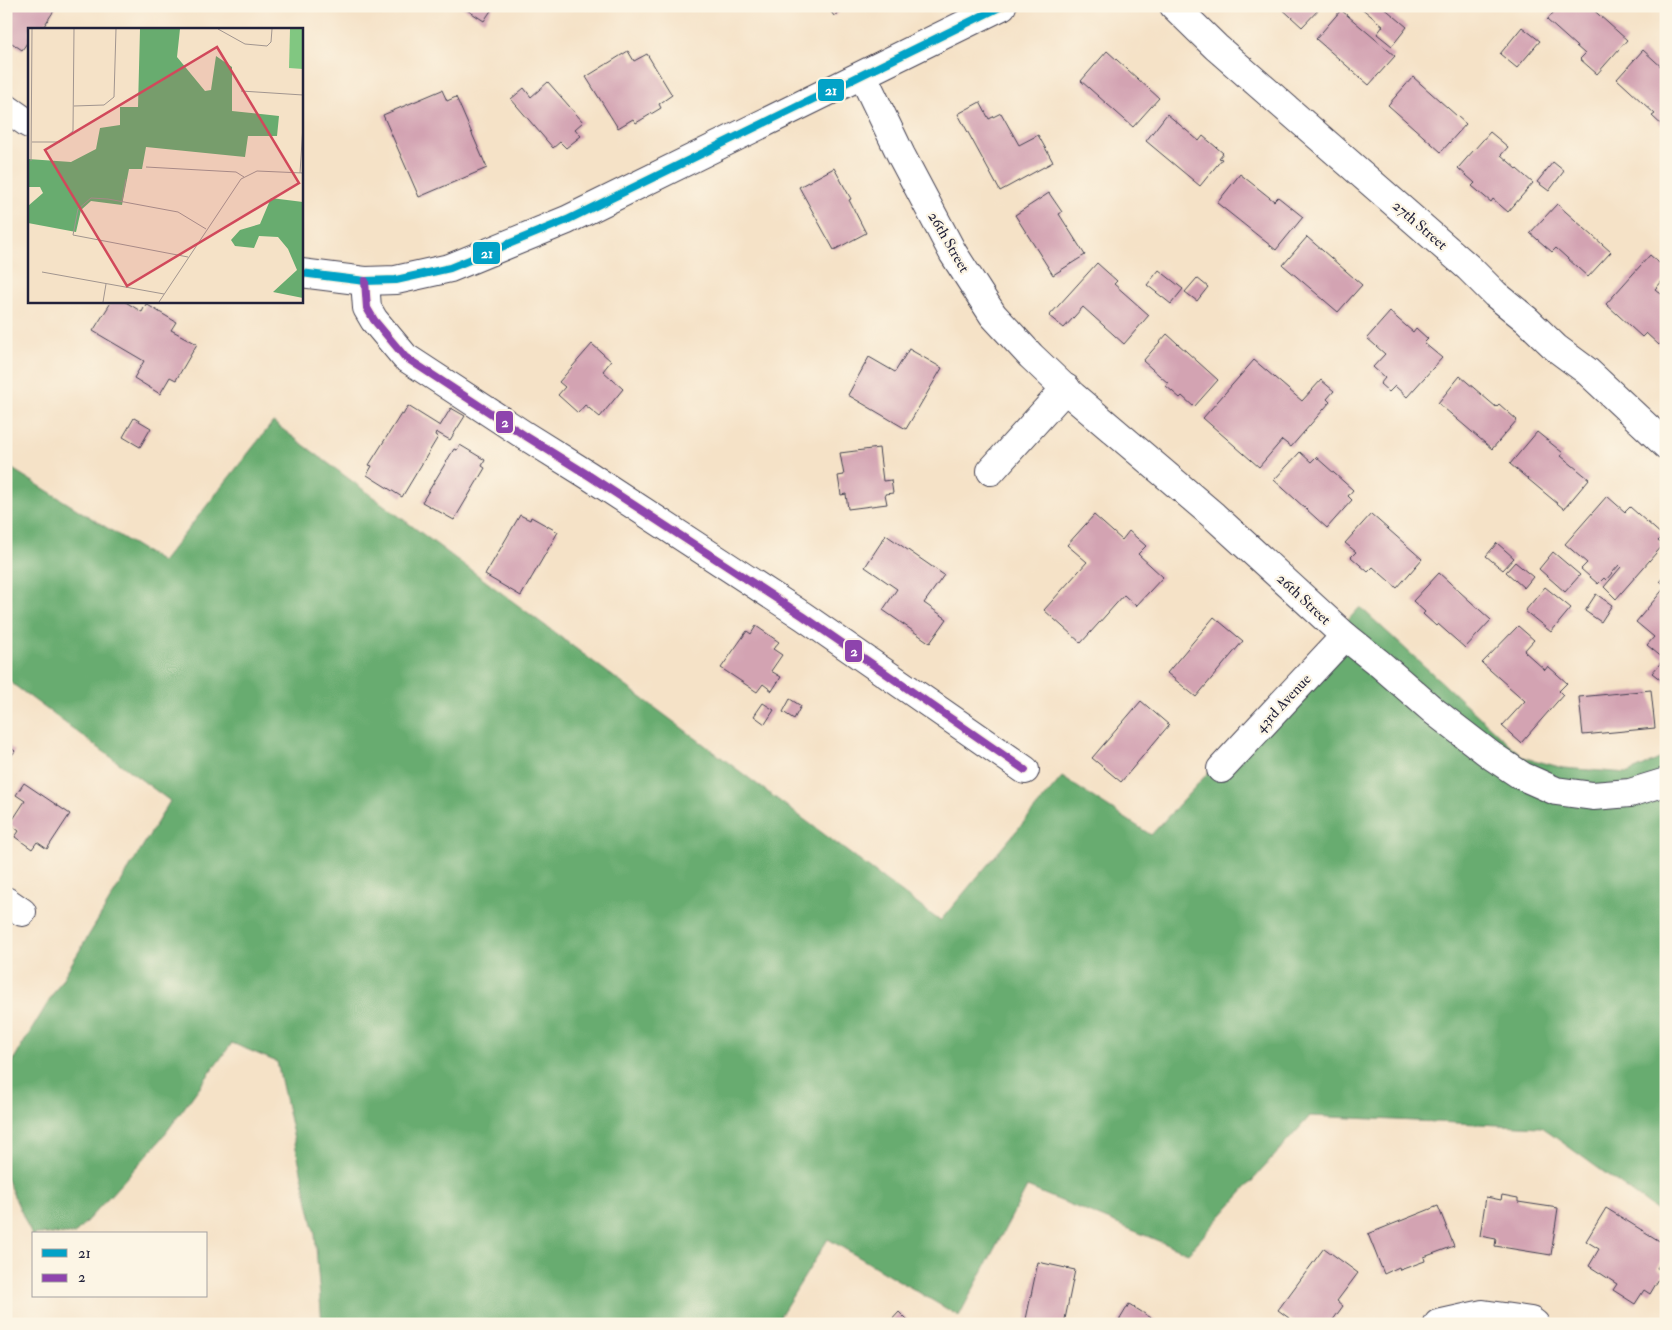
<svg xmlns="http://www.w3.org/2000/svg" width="1672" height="1330" font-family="'IM FELL Double Pica',serif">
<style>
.forest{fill:#68ac6f;stroke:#456755}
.building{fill:#d3a3b2}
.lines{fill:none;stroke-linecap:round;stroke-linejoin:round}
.minor-casing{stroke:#423f50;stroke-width:30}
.minor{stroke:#fff;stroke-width:28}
.bus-1-casing{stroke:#fcf5e5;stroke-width:11}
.bus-2-casing{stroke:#fcf5e5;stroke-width:11}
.bus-1{stroke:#02a2c7;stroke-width:8}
.bus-2{stroke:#8e44ad;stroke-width:8}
.labels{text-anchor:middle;stroke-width:4.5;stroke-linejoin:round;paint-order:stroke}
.street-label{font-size:15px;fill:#22223b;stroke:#fcf5e5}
.inset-road{fill:none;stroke:#a1958f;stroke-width:1}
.view{fill:#d1495b;fill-opacity:0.15;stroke:#d1495b;stroke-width:2.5}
.inset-edge{fill:none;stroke:#22223b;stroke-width:2.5}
.line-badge{stroke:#fcf5e5;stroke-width:2}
.badge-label{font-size:14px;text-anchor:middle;font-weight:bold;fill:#fff}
</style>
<rect width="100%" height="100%" fill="#fcf5e5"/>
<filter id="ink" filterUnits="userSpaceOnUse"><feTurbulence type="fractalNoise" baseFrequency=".02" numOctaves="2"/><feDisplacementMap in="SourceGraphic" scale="10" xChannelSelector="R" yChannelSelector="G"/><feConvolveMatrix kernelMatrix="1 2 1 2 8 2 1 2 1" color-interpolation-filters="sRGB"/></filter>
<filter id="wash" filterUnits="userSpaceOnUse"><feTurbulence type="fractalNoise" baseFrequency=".0096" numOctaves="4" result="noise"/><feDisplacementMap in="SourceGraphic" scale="20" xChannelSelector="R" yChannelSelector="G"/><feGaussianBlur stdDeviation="1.12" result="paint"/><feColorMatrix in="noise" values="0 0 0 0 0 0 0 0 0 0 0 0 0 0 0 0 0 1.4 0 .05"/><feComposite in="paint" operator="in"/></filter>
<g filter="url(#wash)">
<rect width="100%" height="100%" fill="#f5e2c7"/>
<path class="forest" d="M273 422 940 921 1062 777 1151 835 1360 607 1523 757 1563 768 1628 773 1666 756V1217L1541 1127 1310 1116 1188 1253 1027 1187 959 1316 828 1239 775 1324H322L315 1234 277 1062 232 1043 159 1142 75 1234H34V1240L6 1178V1072L170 801 6 679V465L162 562Z"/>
<g id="blocks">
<g class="building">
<path d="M6 6H57L42 29H29V45L27 43 22 50 6 39Z"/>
<path d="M461 6H494L484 21Z"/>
<path d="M827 6H847L834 16Z"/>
<path d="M1279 6H1322L1302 27Z"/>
<path d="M1359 6H1382L1407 27 1392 46 1377 34 1383 26Z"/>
<path d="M1559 6H1589L1627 40 1597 74 1580 59 1585 54 1547 20Z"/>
<path d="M1341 10 1395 56 1369 85 1316 39Z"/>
<path d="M1522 27 1540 41 1517 68 1500 54Z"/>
<path d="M1643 50 1666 71V129L1652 116 1655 114 1617 79Z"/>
<path d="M628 51 634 61 647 54 672 95 659 104 661 108 636 123 633 119 618 128 586 77Z"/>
<path d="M1107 51 1159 98 1133 127 1081 81Z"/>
<path d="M1413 77 1466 124 1441 152 1388 105Z"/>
<path d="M548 82 583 122 575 129 581 136 566 148 560 142 553 148 511 99 524 88 531 97Z"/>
<path d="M442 90 447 101 456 97 487 168 419 197 383 115Z"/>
<path d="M980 102 989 119 1001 113 1019 145 1038 135 1053 162 1000 191 958 114Z"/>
<path d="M1167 114 1199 141 1203 136 1223 153 1219 158 1222 159 1200 186 1146 141Z"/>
<path d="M1490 132 1508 147 1501 155 1533 183 1508 212 1493 199 1491 202 1472 186 1475 183 1458 168Z"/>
<path d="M1553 162 1564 171 1549 191 1537 182Z"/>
<path d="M834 168 851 199 849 200 866 233 834 250 799 187Z"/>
<path d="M1240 174 1274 201 1278 197 1303 217 1276 250 1217 203Z"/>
<path d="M1049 193 1062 212 1059 214 1085 255 1053 275 1015 215Z"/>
<path d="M1557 204 1611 252 1588 277 1556 248 1552 252 1530 233Z"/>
<path d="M1307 237 1362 285 1338 312 1283 265Z"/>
<path d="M1650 255 1666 269V277L1655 289 1666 298V337L1659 345 1646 333 1642 337 1606 304Z"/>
<path d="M1097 263 1117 281 1114 284 1149 315 1124 344 1083 307 1064 328 1049 316Z"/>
<path d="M1159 270 1183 289 1171 304 1147 285Z"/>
<path d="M1197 278 1208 287 1197 301 1185 292Z"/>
<path d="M112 301H124L142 312 146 304 176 322 171 330 197 344 176 380 170 377 160 394 134 378 144 361 93 331Z"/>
<path d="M1390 312 1413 332 1416 328 1428 339 1424 343 1442 358 1407 397 1395 386 1389 392 1380 384 1385 378 1373 367 1385 354 1367 338Z"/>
<path d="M1167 334 1218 380 1194 407 1182 396 1180 398 1166 386 1168 383 1143 361Z"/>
<path d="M592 344 611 361 603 371 623 389 600 417 585 405 578 413 558 395 565 387 559 382Z"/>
<path d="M909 349 942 368 906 429 848 395 869 357 895 372Z"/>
<path d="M1254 360 1302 401 1321 380 1334 391 1327 399 1330 402 1291 447 1282 440 1259 467 1203 418Z"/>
<path d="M1460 376 1496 407 1499 404 1517 420 1492 449 1438 403Z"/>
<path d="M408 406 440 426 451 408 465 416 450 440 436 432 435 435 438 437 402 497 367 475 372 466 369 465 401 414 403 415Z"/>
<path d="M134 418 151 428 140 447 123 437Z"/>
<path d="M1537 432 1563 453 1561 456 1589 479 1564 509 1510 464Z"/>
<path d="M460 445 485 460 482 466 485 468 454 520 422 502 454 449 457 450Z"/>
<path d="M879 448 883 481 891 480 893 493 885 494 887 504 848 509 846 494 841 495 838 476 844 475 840 453Z"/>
<path d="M1300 452 1311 462 1316 457 1353 490 1348 496 1352 500 1327 528 1274 480Z"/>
<path d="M1607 496 1625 512 1630 507 1663 536 1658 541 1663 545 1616 599 1604 587 1621 567 1619 565 1606 580 1604 578 1598 584 1581 569 1587 563 1565 544Z"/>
<path d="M1371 514 1422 559 1397 588 1373 567 1368 572 1351 557 1356 552 1345 543Z"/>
<path d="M520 515 530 520 531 517 558 532 521 596 485 575Z"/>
<path d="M1094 515 1122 540 1129 531 1146 546 1138 554 1163 577 1136 606 1124 595 1081 643 1044 610 1087 562 1067 545Z"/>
<path d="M886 535 944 575 924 603 947 619 930 643 883 610 897 589 865 567Z"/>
<path d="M1497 543 1514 558 1503 570 1486 556Z"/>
<path d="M1553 552 1580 575 1565 592 1539 569Z"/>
<path d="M1515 562 1533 577 1524 588 1506 572Z"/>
<path d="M1439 573 1491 620 1465 648 1438 624 1436 626 1423 614 1425 612 1413 601Z"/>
<path d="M1666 573V684L1652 673 1664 659 1647 645 1654 637 1636 622 1666 586 1660 581Z"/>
<path d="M1545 587 1571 608 1551 632 1525 611Z"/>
<path d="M1596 594 1612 605 1601 622 1585 611Z"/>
<path d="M1214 617 1243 641 1196 697 1167 673Z"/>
<path d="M756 626 779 642 773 649 782 655 771 671 781 677 772 691 763 684 757 692 721 668 747 631 751 634Z"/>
<path d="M1518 626 1534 640 1524 651 1545 670 1548 666 1567 683 1559 691 1563 695 1521 743 1502 726 1525 701 1482 663Z"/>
<path d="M1651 690 1655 728 1583 735 1579 697Z"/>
<path d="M790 699 801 706 794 719 783 712Z"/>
<path d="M1141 701 1169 725 1121 782 1092 758Z"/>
<path d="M763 703 774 710 765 724 754 716Z"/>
<path d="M6 744 15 751 6 763Z"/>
<path d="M24 783 70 814 47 849 37 842 32 849 15 837 19 831 10 824 25 801 16 795Z"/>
<path d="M1502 1195 1518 1198V1202L1558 1208 1551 1255 1495 1246 1496 1239 1480 1236 1486 1197 1501 1200Z"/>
<path d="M1438 1206 1454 1246 1424 1257 1425 1261 1400 1270 1399 1267 1384 1274 1368 1234Z"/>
<path d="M1606 1208 1666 1245V1255L1657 1268 1663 1272 1650 1294 1644 1290 1635 1304 1613 1290 1617 1284 1589 1266 1599 1249 1586 1241Z"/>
<path d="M1324 1248 1358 1273 1337 1301 1343 1306 1330 1324 1322 1322 1321 1324H1297L1278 1310Z"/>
<path d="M1038 1262 1075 1270 1064 1324H1025Z"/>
<path d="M1129 1304 1161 1324H1117Z"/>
<path d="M899 1312 911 1324H888Z"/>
</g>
</g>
</g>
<g filter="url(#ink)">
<use href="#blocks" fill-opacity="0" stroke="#423f50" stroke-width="1"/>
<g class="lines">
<g class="minor-casing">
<g id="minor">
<path d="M1174 6 1216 47 1469 268 1495 294 1527 320 1556 348 1587 371 1666 445"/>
<path d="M863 76 901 155 953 253 993 315 1031 356 1073 396 1214 516 1345 636 1380 664 1435 712 1492 756 1522 776 1556 791 1593 796 1630 793 1666 782"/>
<path d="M6 108 29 124"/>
<path d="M301 273 365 281 396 280 450 268 567 220 1002 6"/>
<path d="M365 281 367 308 374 320 405 357 524 435 588 475 803 616 1025 770"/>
<path d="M991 471 1066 388"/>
<path d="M1221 769 1345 636"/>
<path d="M6 901 22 912"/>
<path d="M1438 1324 1483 1314 1531 1321 1535 1324"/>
</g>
</g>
<use href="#minor" class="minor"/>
<g class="bus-1-casing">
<path id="bus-1" d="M301 273 365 281 396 280 450 268 567 220 1002 6"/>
</g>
<g class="bus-2-casing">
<path id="bus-2" d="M365 281 367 308 374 320 405 357 524 435 588 475 803 616 1025 770"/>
</g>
<use href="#bus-1" class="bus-1"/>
<use href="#bus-2" class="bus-2"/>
</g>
</g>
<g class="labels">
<g class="street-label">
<text transform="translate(1420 225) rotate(41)" y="5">27th Street</text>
<text transform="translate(949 242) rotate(60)" y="5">26th Street</text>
<text transform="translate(1304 599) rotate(43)" y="5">26th Street</text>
<text transform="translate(1283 703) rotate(-47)" y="5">43rd Avenue</text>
</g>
</g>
<g transform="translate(28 28)">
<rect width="275" height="275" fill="#f5e2c7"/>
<path d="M262 1H275V41L261 40Z" fill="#81c781"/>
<path d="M112 1H152L149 29 177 63 183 62 188 28 204 39V83L251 88 249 108H220L217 129 118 119 114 141H101L94 177 63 173 53 182 48 204 0 195V178L15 165 12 159H0V131L43 134 68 121 72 100 92 97V79H110ZM243 170 275 174V270L245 264 269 242 260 221 250 209 231 208 226 220 207 218 203 212 212 202 232 196Z" fill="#68ac6f"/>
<path class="inset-road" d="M190 1 217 16 239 18 243 14 244 1M213 63 275 67M46 78 76 77 86 69 88 1M4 114H32L45 103 46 1M3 133 4 1M118 139 208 144 216 149M272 145 275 97M94 173 98 151M160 229 45 207 50 181 63 170 80 171 150 184 178 201M14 244 136 266M75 274 78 256M131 274 213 151 229 143 275 145"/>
<path class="view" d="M189 19 271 155 99 258 17 122Z"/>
<rect width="275" height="275" class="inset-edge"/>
</g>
<g class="line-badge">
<rect x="817" y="78" width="28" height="24" rx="5" fill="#02a2c7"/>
<rect x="472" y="241" width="29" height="24" rx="5" fill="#02a2c7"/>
<rect x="495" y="410" width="19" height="24" rx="5" fill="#8e44ad"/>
<rect x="844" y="639" width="19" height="24" rx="5" fill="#8e44ad"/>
</g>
<g class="badge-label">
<text x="831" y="95">21</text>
<text x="487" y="258">21</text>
<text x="505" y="427">2</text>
<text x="854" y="656">2</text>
</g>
<rect width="1672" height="1330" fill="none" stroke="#fcf5e5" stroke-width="25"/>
<rect x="32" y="1232" width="175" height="65" fill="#fcf5e5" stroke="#a5a1a1"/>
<rect x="42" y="1249" width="25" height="8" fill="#02a2c7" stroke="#a5a1a1"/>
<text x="78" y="1258" font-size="15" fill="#22223b">21</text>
<rect x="42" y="1274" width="25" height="8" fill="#8e44ad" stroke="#a5a1a1"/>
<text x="78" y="1282" font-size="15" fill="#22223b">2</text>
</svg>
